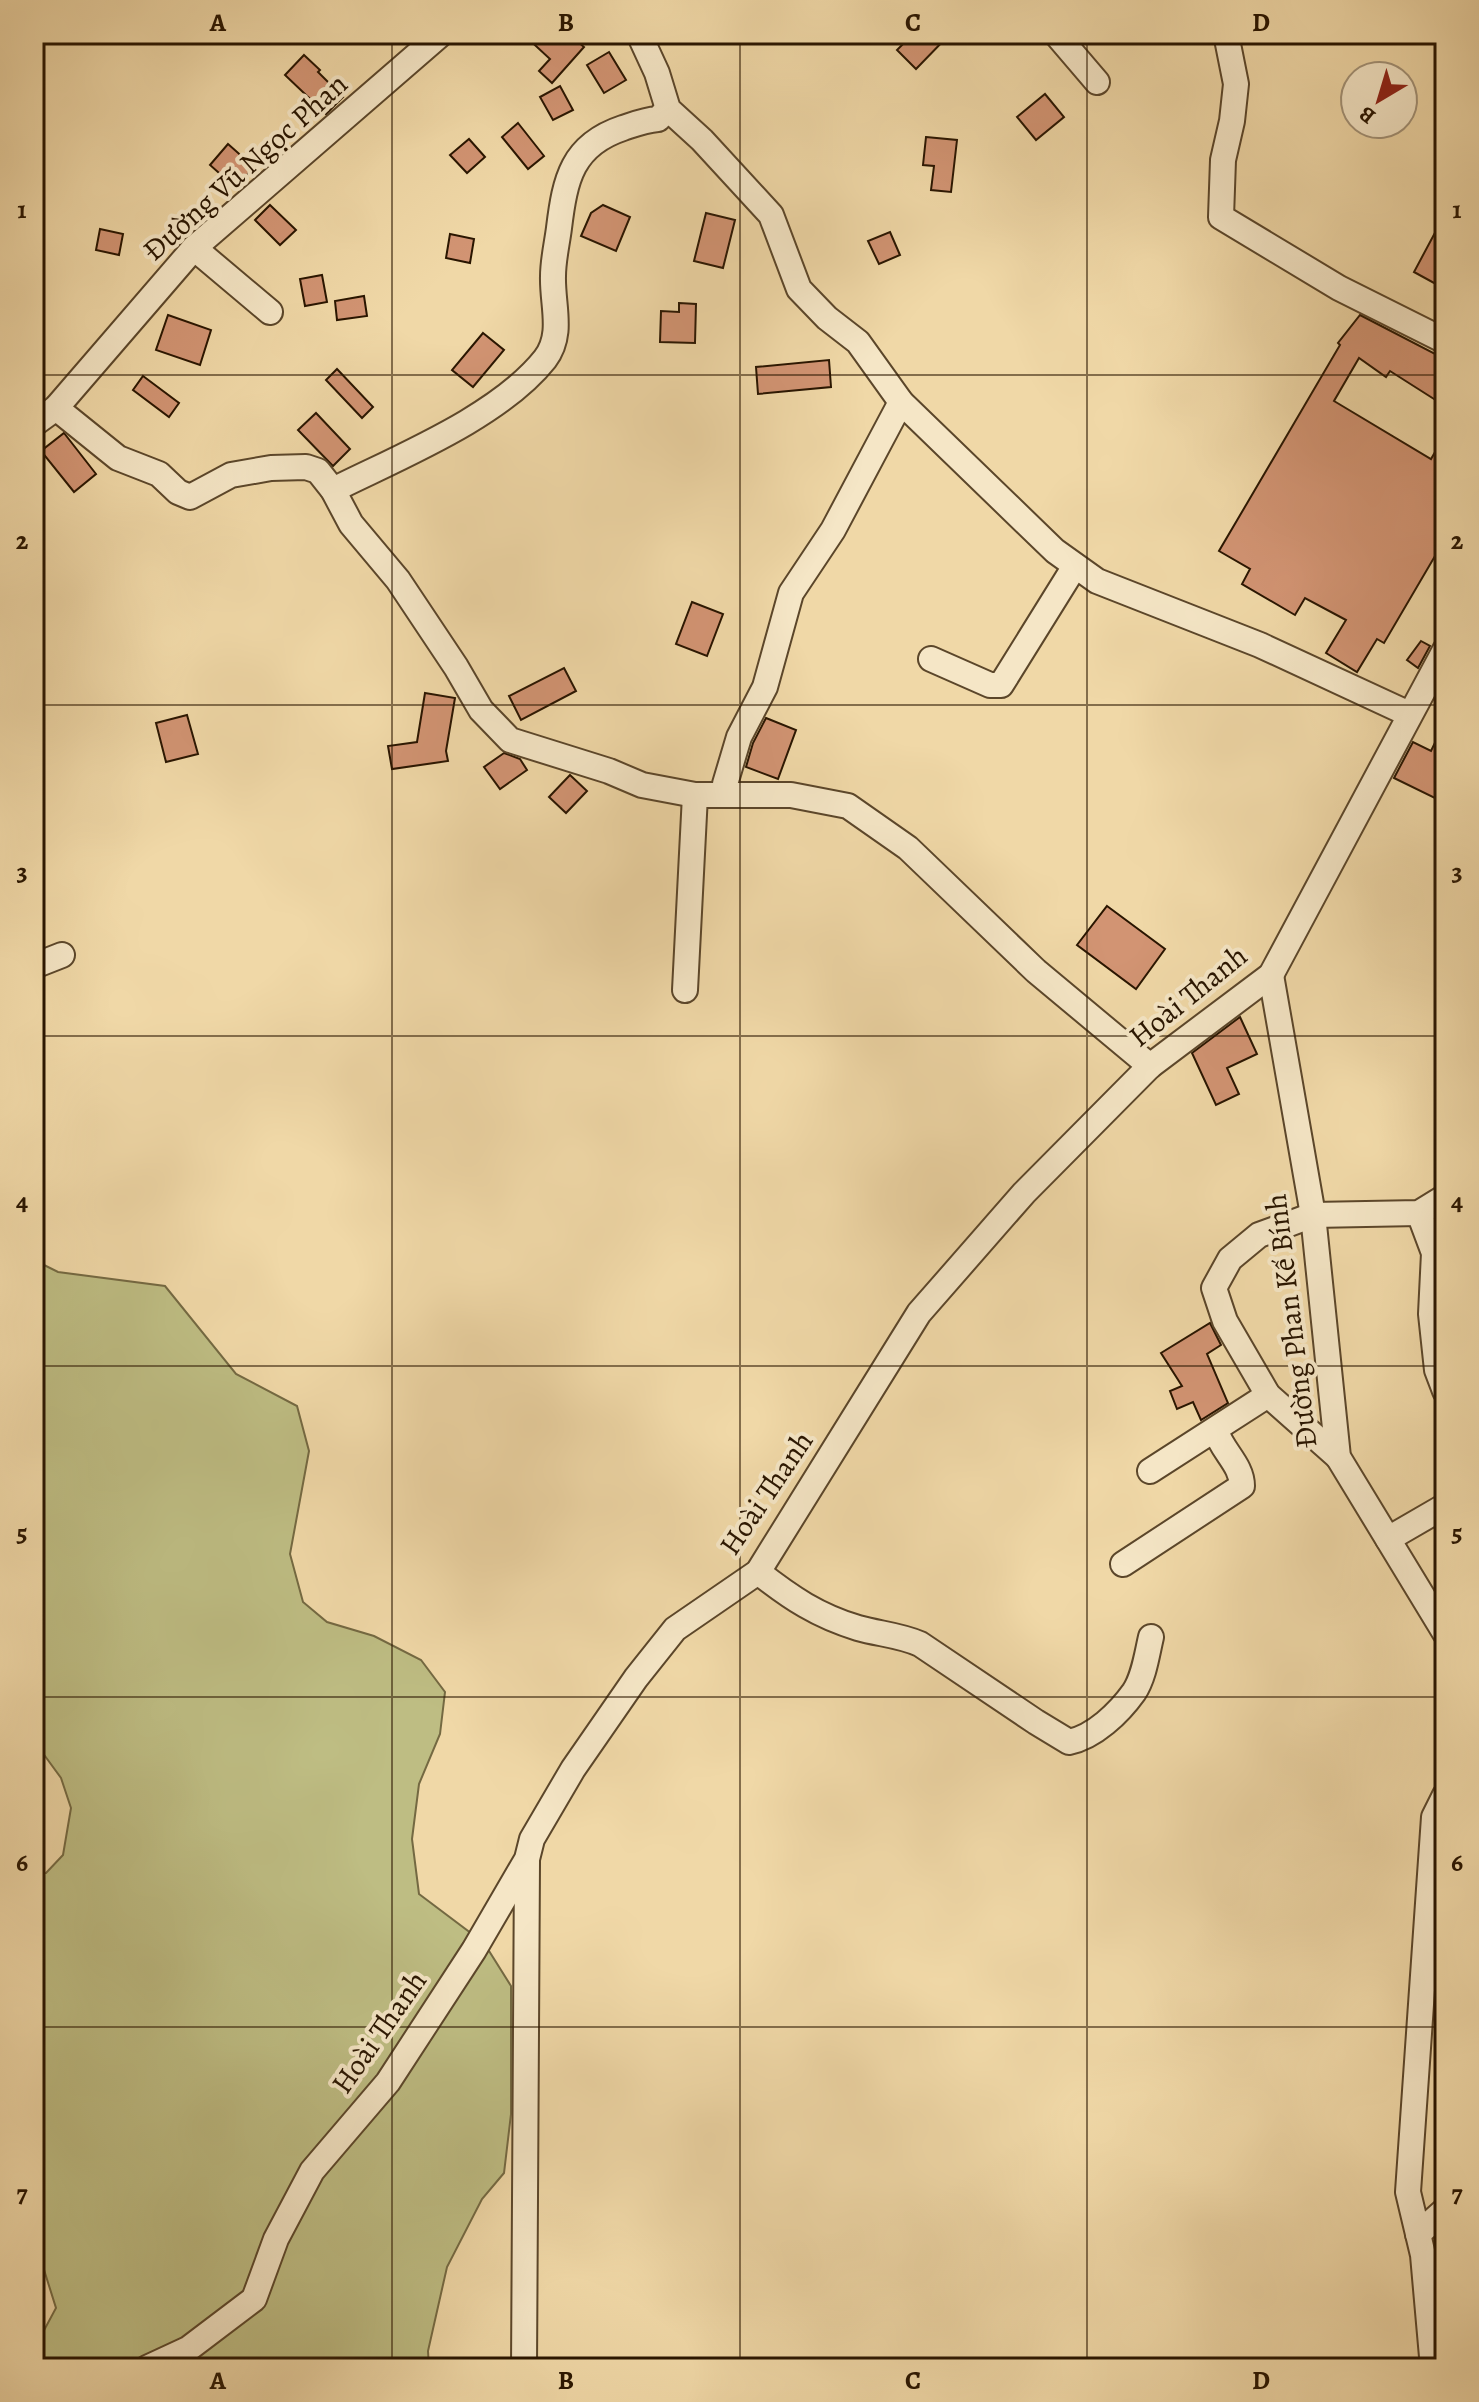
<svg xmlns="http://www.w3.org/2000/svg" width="1479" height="2402" font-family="Alegreya,serif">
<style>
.green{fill:#bebd83;stroke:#746942;stroke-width:2}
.building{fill:#d29473;stroke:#291500;stroke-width:2}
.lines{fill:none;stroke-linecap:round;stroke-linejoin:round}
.minor-casing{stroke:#5b462a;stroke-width:28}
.minor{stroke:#f5e6c6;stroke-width:24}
.grid{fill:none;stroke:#291500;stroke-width:2;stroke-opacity:0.55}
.labels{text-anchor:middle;stroke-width:8;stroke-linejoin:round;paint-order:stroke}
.street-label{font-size:30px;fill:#291500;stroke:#f5e6c6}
.neatline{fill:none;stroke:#291500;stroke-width:3}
.grid-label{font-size:26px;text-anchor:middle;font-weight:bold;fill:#291500}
</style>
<rect width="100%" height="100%" fill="#f0d8a7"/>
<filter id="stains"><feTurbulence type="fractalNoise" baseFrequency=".0025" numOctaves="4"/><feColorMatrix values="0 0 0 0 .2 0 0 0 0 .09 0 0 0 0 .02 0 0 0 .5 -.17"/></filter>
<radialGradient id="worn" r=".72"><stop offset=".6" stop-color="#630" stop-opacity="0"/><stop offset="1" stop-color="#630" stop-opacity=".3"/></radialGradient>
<path class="green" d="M34 1260 58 1272 165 1286 236 1374 297 1406 309 1451 290 1554 303 1602 327 1622 374 1636 421 1660 445 1692 440 1734 419 1784 412 1839 419 1894 484 1943 511 1986V2114L504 2173 482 2199 447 2267 428 2351 429 2368H34V2349L56 2308 40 2257 34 2250V1874L46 1873 63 1855 71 1808 61 1778 34 1741Z"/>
<g class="building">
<path d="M523 34H569L584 47 552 83 539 71 550 59Z"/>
<path d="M913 34H950L916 69 897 50Z"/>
<path d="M609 52 626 80 604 93 587 65Z"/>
<path d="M304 55 320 70 318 72 343 97 326 114 285 75Z"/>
<path d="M560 86 573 110 553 120 540 97Z"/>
<path d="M1045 94 1064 117 1036 140 1017 117Z"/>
<path d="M518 123 544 156 528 169 502 137Z"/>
<path d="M926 137 957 140 951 192 931 190 934 166 923 165Z"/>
<path d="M469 139 485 157 467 173 450 155Z"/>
<path d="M228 144 254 167 236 188 210 165Z"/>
<path d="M270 205 296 230 280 245 255 220Z"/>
<path d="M603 205 630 217 616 251 581 236 591 213Z"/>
<path d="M706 213 735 220 723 268 694 261Z"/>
<path d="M1445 214V289L1414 272Z"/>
<path d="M100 229 123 234 119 255 96 250Z"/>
<path d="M890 232 900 255 879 264 868 241Z"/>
<path d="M450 234 474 239 470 263 446 258Z"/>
<path d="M322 275 327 302 305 306 300 279Z"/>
<path d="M364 296 367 316 337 320 335 301Z"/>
<path d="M679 303 696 304 695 343 660 342 661 311 679 312Z"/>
<path d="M168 315 211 330 200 365 156 350Z"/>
<path d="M1360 315 1445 359V406L1390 371 1386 377 1359 358 1334 401 1431 459 1445 435V539L1384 643 1377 639 1357 672 1326 653 1346 620 1305 598 1295 615 1242 584 1250 569 1219 551 1340 345 1338 343Z"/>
<path d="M483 333 504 350 473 387 452 370Z"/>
<path d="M829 360 831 387 758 394 756 367Z"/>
<path d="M337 369 373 407 362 418 326 380Z"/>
<path d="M143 376 179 403 169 417 133 390Z"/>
<path d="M316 413 350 449 333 466 298 430Z"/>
<path d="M64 433 96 474 74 492 41 451Z"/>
<path d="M692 602 723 614 707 656 676 644Z"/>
<path d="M1421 641 1430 646 1418 668 1407 660Z"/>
<path d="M564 668 576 691 521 720 509 696Z"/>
<path d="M425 693 455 698 446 751 448 761 392 769 388 746 417 742Z"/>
<path d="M187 715 198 754 166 762 156 723Z"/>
<path d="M766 718 796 730 778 779 746 767 753 743Z"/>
<path d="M1445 722V803L1394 778 1413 742 1431 751Z"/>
<path d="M504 753 520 759 527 770 500 789 484 767Z"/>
<path d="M570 775 587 791 566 813 549 797Z"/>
<path d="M1107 906 1165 949 1136 989 1077 945Z"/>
<path d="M1240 1017 1257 1054 1227 1068 1239 1094 1216 1105 1192 1053Z"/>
<path d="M1210 1323 1221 1345 1207 1354 1228 1403 1201 1420 1193 1402 1177 1409 1170 1391 1182 1386 1161 1353Z"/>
</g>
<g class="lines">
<g class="minor-casing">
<g id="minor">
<path d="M639 34 657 73 668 109 702 140 771 215 799 289 827 318 858 342 901 402 1055 551 1097 581 1260 645 1409 714"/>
<path d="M1056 34 1097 82"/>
<path d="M1226 34 1236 84 1232 121 1223 160 1221 217 1339 288 1445 341"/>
<path d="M194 248 270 312"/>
<path d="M56 408 118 458 159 474 178 492 190 497 231 475 271 468 306 467 318 471 333 490 351 524 398 580 456 667 481 710 510 740 609 771 642 785 695 795H791L848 806 908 848 1036 971 1150 1066"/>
<path d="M34 424 56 408 194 248 441 34"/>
<path d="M333 490C399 457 499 417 545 359 564 334 552 305 553 276 553 260 557 244 559 228 565 179 572 145 623 128 635 124 645 120 658 119L668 109"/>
<path d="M931 659 990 685H1001L1075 566"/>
<path d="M725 795V784L739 737 765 687 791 593 833 530 901 402"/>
<path d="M34 966 62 955"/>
<path d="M1271 975 1313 1215 1338 1457 1445 1633"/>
<path d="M685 990 695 795"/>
<path d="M1419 1213 1434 1253 1431 1314 1437 1370 1445 1391"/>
<path d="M1338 1457 1268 1395 1225 1321 1214 1288 1230 1259 1259 1235 1313 1215 1419 1213 1445 1197"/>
<path d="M1150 1471 1268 1395"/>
<path d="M1388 1539 1445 1506"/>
<path d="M1123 1564 1242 1486C1242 1465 1222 1451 1216 1431"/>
<path d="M758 1572C791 1598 818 1616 858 1628 879 1634 900 1635 920 1644L1036 1722 1069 1742C1094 1737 1119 1713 1134 1692 1144 1677 1147 1654 1151 1637"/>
<path d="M1418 2234 1445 2210"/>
<path d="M147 2368 188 2349 254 2299 276 2239 312 2171 388 2082 474 1950 527 1859 532 1839 573 1769 636 1678 675 1629 758 1572 919 1313 1024 1193 1150 1066 1271 975 1445 650"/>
<path d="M524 2368 527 1862"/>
<path d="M1433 2368 1423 2255 1408 2192 1434 1817 1445 1795"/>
</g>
</g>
<use href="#minor" class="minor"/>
</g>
<path class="grid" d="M392 34V2368M740 34V2368M1087 34V2368M34 375H1445M34 705H1445M34 1036H1445M34 1366H1445M34 1697H1445M34 2027H1445"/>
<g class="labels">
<g class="street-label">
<text transform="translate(245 167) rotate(-42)" y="10">Đường Vũ Ngọc Phan</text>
<text transform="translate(1188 996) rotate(-39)" y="10">Hoài Thanh</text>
<text transform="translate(1291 1321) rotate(-97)" y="10">Đường Phan Kế Bính</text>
<text transform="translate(766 1493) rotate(-56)" y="10">Hoài Thanh</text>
<text transform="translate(379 2032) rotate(-55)" y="10">Hoài Thanh</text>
</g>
</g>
<rect width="1479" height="2402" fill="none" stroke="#f0d8a7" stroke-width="88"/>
<g transform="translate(1379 100) rotate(218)"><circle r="38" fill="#f5e6c6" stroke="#a39277" stroke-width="2"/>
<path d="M0-6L14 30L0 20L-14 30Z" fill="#8f2418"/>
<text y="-12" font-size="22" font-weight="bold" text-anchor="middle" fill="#291500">B</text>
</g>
<rect x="44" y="44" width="1391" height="2314" class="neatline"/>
<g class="grid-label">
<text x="218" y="31">A</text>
<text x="566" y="31">B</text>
<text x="913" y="31">C</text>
<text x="1261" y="31">D</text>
<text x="22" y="218">1</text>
<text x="1457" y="218">1</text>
<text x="22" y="549">2</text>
<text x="1457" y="549">2</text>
<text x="22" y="880">3</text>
<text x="1457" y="880">3</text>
<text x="22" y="1210">4</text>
<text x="1457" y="1210">4</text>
<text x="22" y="1541">5</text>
<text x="1457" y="1541">5</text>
<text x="22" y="1871">6</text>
<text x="1457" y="1871">6</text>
<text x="22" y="2202">7</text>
<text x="1457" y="2202">7</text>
<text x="218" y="2389">A</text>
<text x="566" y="2389">B</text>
<text x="913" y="2389">C</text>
<text x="1261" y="2389">D</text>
</g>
<rect width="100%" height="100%" filter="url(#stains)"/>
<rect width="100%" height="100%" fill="url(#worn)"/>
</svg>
